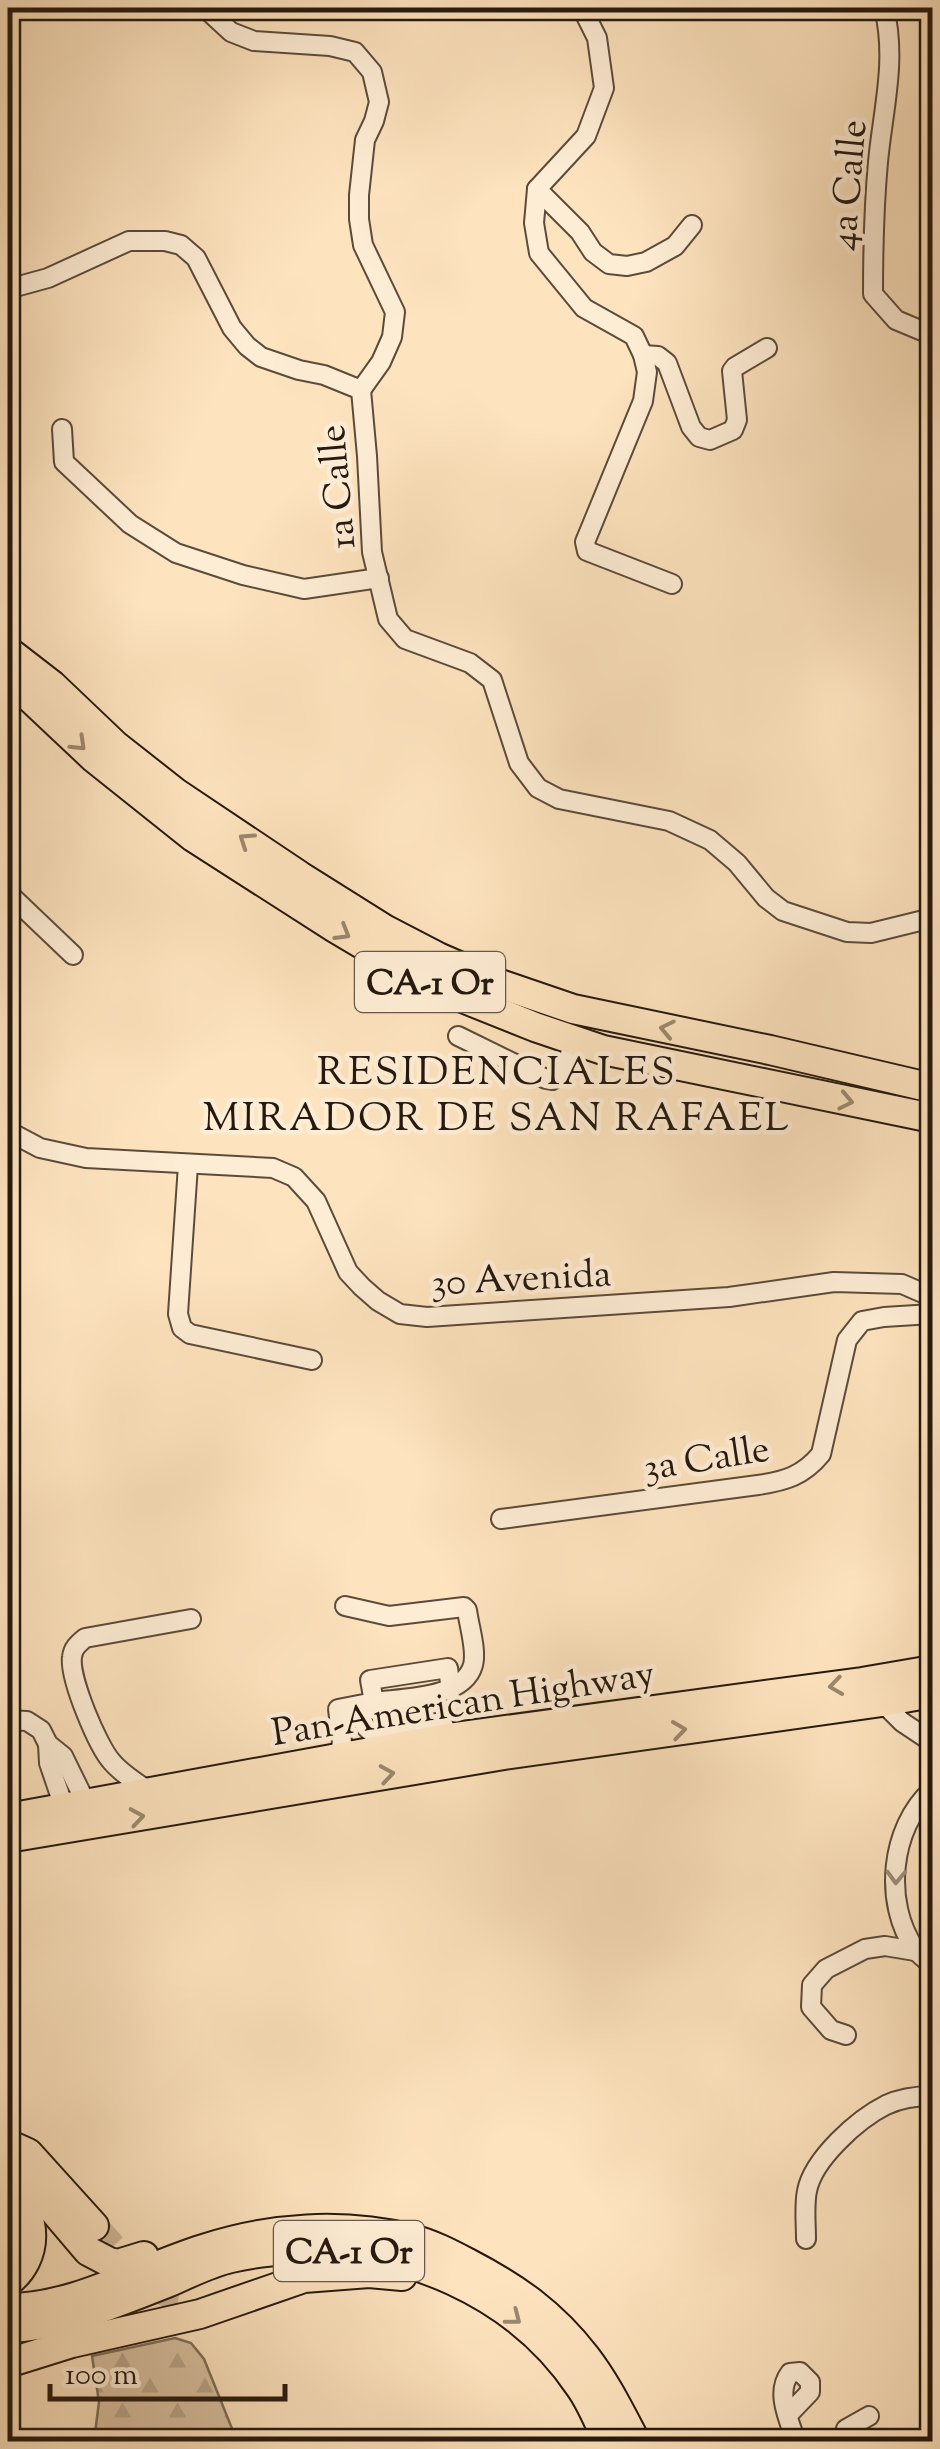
<svg xmlns="http://www.w3.org/2000/svg" width="940" height="2449" font-family="'Sorts Mill Goudy',serif">
<style>
.forest{fill:url(#forest-firs);stroke:#7e6c58;stroke-width:2.5}
.lines{fill:none;stroke-linecap:round;stroke-linejoin:round}
.highway-tunnel{stroke:#d2ba9b;stroke-width:28;stroke-dasharray:28 14;stroke-linecap:butt}
.minor-casing{stroke:#5b4b3b;stroke-width:22}
.highway-casing{stroke:#25180f;stroke-width:32}
.minor{stroke:#feedd5;stroke-width:18}
.highway{stroke:#fde3be;stroke-width:28}
.oneway{stroke:#9c886f}
.oneway2{stroke:#9c8d7c}
.labels{text-anchor:middle;stroke-width:9;stroke-linejoin:round;paint-order:stroke}
.shield{fill:#feedd5;stroke:#66584a;stroke-width:2.5}
.shield-label{font-size:35px;font-weight:bold;fill:#25180f}
.street-label{font-size:38px;fill:#25180f;stroke:#feedd5}
.neighbourhood-label{font-size:40px;letter-spacing:2.5px;fill:#25180f;stroke:#feedd5}
</style>
<defs>
<pattern id="forest-firs" width="22" height="20" patternUnits="userSpaceOnUse" patternTransform="scale(2.5)"><rect width="22" height="20" fill="#d8c0a0"/><path d="M5 1l3.5 6h-7zM16 11l3.5 6h-7z" fill="#b9a489"/></pattern>
</defs>
<rect width="100%" height="100%" fill="#fde3be"/>
<filter id="stains"><feTurbulence type="fractalNoise" baseFrequency=".002" numOctaves="4"/><feColorMatrix values="0 0 0 0 .2 0 0 0 0 .09 0 0 0 0 .02 0 0 0 .5 -.17"/></filter>
<radialGradient id="worn" r=".72"><stop offset=".6" stop-color="#630" stop-opacity="0"/><stop offset="1" stop-color="#630" stop-opacity=".3"/></radialGradient>
<path class="forest" d="M175 2338 191 2343 204 2359 237 2441H94L99 2402 92 2356Z"/>
<g class="lines">
<path class="highway-tunnel" d="M94 2226C111 2245 143 2284 167 2293 174 2296 183 2296 191 2298"/>
<g class="minor-casing">
<g id="minor">
<path d="M138 8 163 10 183 8"/>
<path d="M205 8 231 32 254 41 330 46 355 52 372 72 379 102 374 121 365 140 359 195V219L363 245 395 312 392 337 381 362 361 390"/>
<path d="M582 8 597 38 604 88 586 136 537 189 534 223 539 253 584 308 634 336 643 355 647 372 643 401 585 542 587 551 672 584"/>
<path d="M884 8C897 60 883 109 878 162 874 206 873 249 873 294L896 320 932 335"/>
<path d="M537 189 580 232 593 252 609 264 627 266 646 262 675 246 692 225"/>
<path d="M8 289 48 278 129 241H165L181 245 196 258 232 328 247 346 261 357 299 370 324 375 361 390"/>
<path d="M643 355 658 356 667 363 691 427 699 437 710 440 733 430 737 420 732 371 735 367 767 348"/>
<path d="M361 390 367 456 372 552 388 619 405 639 470 663 492 680 519 763 538 788 559 799 669 821 710 840 737 863 766 898 783 911 847 932 871 933 932 918"/>
<path d="M62 429 64 462 130 524 176 553 243 575 304 589 379 578"/>
<path d="M8 893 73 955"/>
<path d="M458 1036 546 1079 552 1080 562 1069 577 1042"/>
<path d="M8 1131 40 1148 86 1158 273 1168 294 1177 316 1201 348 1272 362 1287 378 1301 400 1314 427 1317 729 1297 834 1282 902 1284 932 1297"/>
<path d="M188 1165 178 1314 182 1328 190 1334 312 1360"/>
<path d="M501 1519 758 1485C785 1481 803 1476 821 1454L847 1340 862 1321 884 1317 932 1314"/>
<path d="M345 1606 389 1616 464 1607 467 1610C469 1626 477 1650 473 1665 464 1699 402 1698 374 1702"/>
<path d="M882 1702 902 1722 932 1742"/>
<path d="M360 1705C362 1718 361 1728 376 1734L436 1723 444 1726 447 1738"/>
<path d="M8 1720 27 1721 41 1730 48 1744 63 1756 86 1803"/>
<path d="M48 1744 49 1763 64 1807"/>
<path d="M339 1758 342 1742 338 1709 374 1702 370 1680 448 1668 451 1690"/>
<path d="M932 1790C890 1828 883 1903 915 1949 919 1955 927 1960 932 1965"/>
<path d="M150 1792C137 1783 122 1774 112 1762 98 1747 69 1678 72 1657 73 1648 78 1644 85 1638L191 1619"/>
<path d="M846 2035 831 2030 811 2007 812 1985 826 1969 865 1949 885 1946 915 1951"/>
<path d="M806 2239C806 2224 804 2205 807 2191 813 2159 858 2119 886 2105 901 2098 916 2096 932 2096"/>
<path d="M788 2415 810 2392V2382L800 2372 790 2373C775 2393 789 2419 796 2442"/>
<path d="M843 2442 846 2429 869 2416"/>
</g>
</g>
<g class="highway-casing">
<g id="highway">
<path d="M8 651 52 685 115 745 176 793 300 876 386 930 438 957 500 984 573 1009 770 1050 932 1088"/>
<path d="M8 677 94 758 193 837 335 928 409 972 455 995 535 1027 603 1050 932 1118"/>
<path d="M8 1818 447 1738 862 1682 932 1670"/>
<path d="M8 1838 504 1755 882 1702 932 1693"/>
<path d="M8 2144 28 2153 94 2226"/>
<path d="M8 2165 32 2185 88 2251 109 2262 118 2264 144 2256"/>
<path d="M8 2189C39 2214 39 2258 8 2282"/>
<path d="M8 2308C75 2308 139 2269 203 2249 270 2227 343 2222 412 2239 432 2244 451 2254 468 2263 516 2288 552 2313 586 2357 606 2383 620 2412 636 2442"/>
<path d="M8 2328C63 2326 116 2303 167 2283 188 2274 209 2263 231 2258 251 2253 272 2251 291 2250 403 2244 517 2293 580 2387 592 2404 599 2423 608 2442"/>
<path d="M8 2363 72 2343 200 2314 304 2278 369 2273 402 2276"/>
</g>
</g>
<use href="#minor" class="minor"/>
<use href="#highway" class="highway"/>
</g>
<defs><path id="oneway-chevron" d="M-2-3.5L2.5 0L-2 3.5" fill="none" stroke-width="1.6" stroke-linecap="round" stroke-linejoin="round" transform="scale(2.5)"/></defs>
<g class="oneway">
<use href="#oneway-chevron" transform="translate(79 744) rotate(44)"/>
<use href="#oneway-chevron" transform="translate(246 840) rotate(-146)"/>
<use href="#oneway-chevron" transform="translate(343 933) rotate(31)"/>
<use href="#oneway-chevron" transform="translate(667 1029) rotate(-168)"/>
<use href="#oneway-chevron" transform="translate(846 1101) rotate(12)"/>
<use href="#oneway-chevron" transform="translate(836 1686) rotate(172)"/>
<use href="#oneway-chevron" transform="translate(679 1730) rotate(-8)"/>
<use href="#oneway-chevron" transform="translate(387 1774) rotate(-9)"/>
<use href="#oneway-chevron" transform="translate(137 1817) rotate(-9)"/>
<use href="#oneway-chevron" transform="translate(514 2318) rotate(38)"/>
</g>
<use class="oneway2" href="#oneway-chevron" transform="translate(896 1877) rotate(92)"/>
<g class="labels">
<g class="shield">
<rect x="355" y="952" width="150" height="60" rx="8"/>
<rect x="274" y="2221" width="150" height="60" rx="8"/>
</g>
<g class="shield-label">
<text x="430" y="994">CA-1 Or</text>
<text x="349" y="2263">CA-1 Or</text>
</g>
<g class="street-label">
<text transform="translate(847 185) rotate(-85)" y="13">4a Calle</text>
<text transform="translate(336 487) rotate(-95)" y="13">1a Calle</text>
<text transform="translate(521 1277) rotate(-3)" y="13">30 Avenida</text>
<text transform="translate(706 1457) rotate(-9)" y="13">3a Calle</text>
<text transform="translate(463 1702) rotate(-9)" y="13">Pan-American Highway</text>
</g>
<g class="neighbourhood-label">
<text x="497" y="1084">RESIDENCIALES<tspan x="497" dy="46">MIRADOR DE SAN RAFAEL</tspan></text>
</g>
</g>
<rect width="940" height="2449" fill="none" stroke="#fde3be" stroke-width="40"/>
<rect x="10" y="10" width="920" height="2429" fill="none" stroke="#25180f" stroke-width="5"/>
<rect x="20" y="20" width="900" height="2409" fill="none" stroke="#25180f" stroke-width="2.5"/>
<path d="M50 2384v15h235v-15" fill="none" stroke="#25180f" stroke-width="5"/>
<text x="65" y="2384" font-size="30" fill="#25180f" stroke="#feedd5" stroke-width="8" paint-order="stroke">100 m</text>
<rect width="100%" height="100%" filter="url(#stains)"/>
<rect width="100%" height="100%" fill="url(#worn)"/>
</svg>
